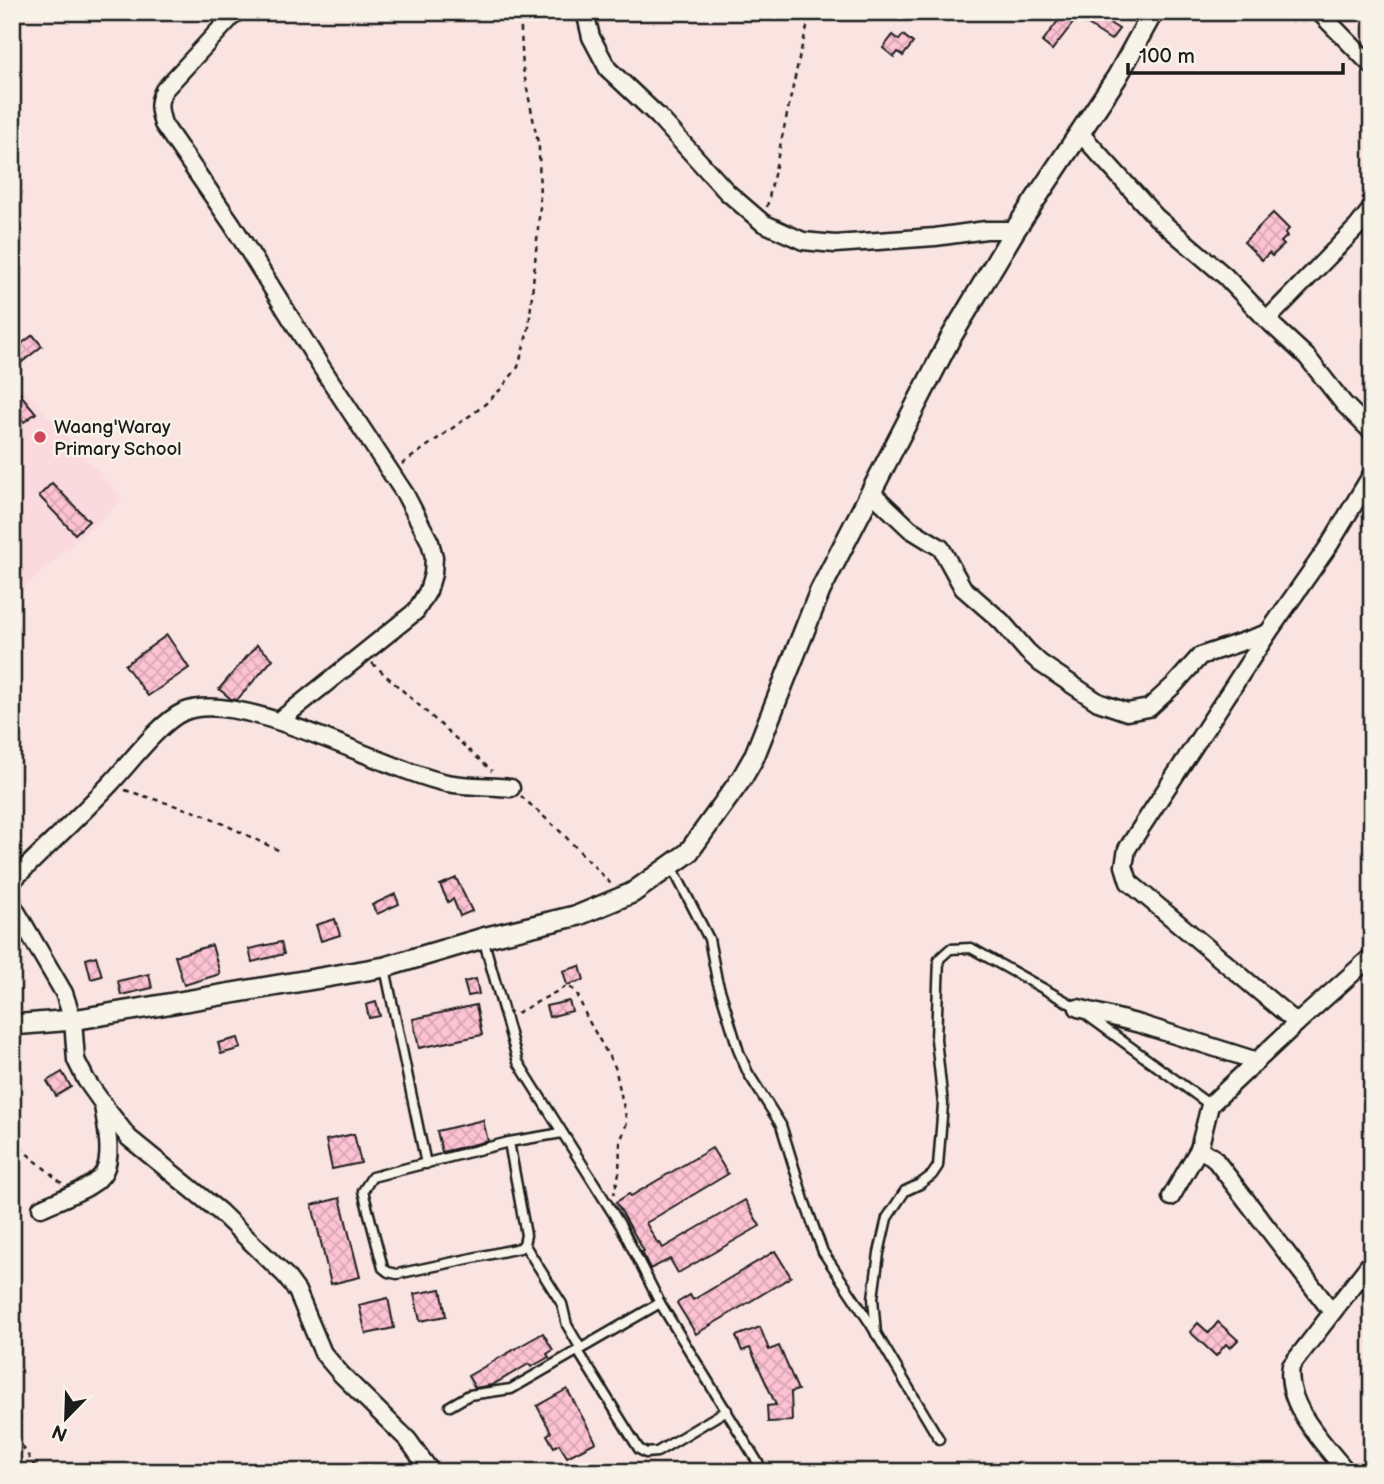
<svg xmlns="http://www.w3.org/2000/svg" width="1384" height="1484" font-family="'Balsamiq Sans',sans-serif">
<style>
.built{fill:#fadade}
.building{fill:url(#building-cross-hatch);stroke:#1c1c1c;stroke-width:2}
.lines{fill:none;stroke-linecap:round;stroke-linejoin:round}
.service-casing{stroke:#1c1c1c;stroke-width:13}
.minor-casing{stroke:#1c1c1c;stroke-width:21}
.tertiary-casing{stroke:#1c1c1c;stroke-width:24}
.path{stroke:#1c1c1c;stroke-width:2.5;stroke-dasharray:5 5;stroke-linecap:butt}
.service{stroke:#f7f3e8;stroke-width:8}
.minor{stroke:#f7f3e8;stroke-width:16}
.tertiary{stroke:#f7f3e8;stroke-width:19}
.poi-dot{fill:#d1495b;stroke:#f7f3e8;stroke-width:2.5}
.labels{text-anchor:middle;stroke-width:5;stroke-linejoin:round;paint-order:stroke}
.poi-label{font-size:19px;fill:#1c1c1c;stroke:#f7f3e8;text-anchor:start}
</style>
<defs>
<pattern id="building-cross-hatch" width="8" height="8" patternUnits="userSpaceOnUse" patternTransform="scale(1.75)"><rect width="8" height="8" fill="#fdc2d3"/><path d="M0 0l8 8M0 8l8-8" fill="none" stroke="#d8a6b5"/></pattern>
</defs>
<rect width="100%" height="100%" fill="#f9e4e2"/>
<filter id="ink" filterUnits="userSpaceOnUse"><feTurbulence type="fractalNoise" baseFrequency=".0143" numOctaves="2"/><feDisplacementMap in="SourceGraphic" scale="14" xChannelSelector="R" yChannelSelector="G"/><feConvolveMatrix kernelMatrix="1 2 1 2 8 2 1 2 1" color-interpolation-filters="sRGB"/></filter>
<g filter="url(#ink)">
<path class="built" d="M12 376 123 499 21 591 12 581Z"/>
<g class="building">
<path d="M1065 12H1108L1103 19 1119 29 1111 40 1077 18 1052 50 1042 42Z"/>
<path d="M893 35 899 40 903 35 913 43 903 56 898 52 894 57 883 48Z"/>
<path d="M1273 213 1289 229 1285 233 1287 236 1281 242 1284 245 1272 256 1269 253 1262 260 1244 242Z"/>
<path d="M33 335 42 346 12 370V351Z"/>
<path d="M12 384 36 413 24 422 12 408Z"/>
<path d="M52 483 89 521 75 534 39 496Z"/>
<path d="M167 635 189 668 148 696 125 665Z"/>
<path d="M257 645 273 659 237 700 231 699 219 689Z"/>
<path d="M456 878 472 911 460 916 453 899 448 902 440 885Z"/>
<path d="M395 894 399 904 377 914 372 905Z"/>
<path d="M335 919 340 935 321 941 316 925Z"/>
<path d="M281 942 284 954 252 962 249 949Z"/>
<path d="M212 945 220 974 184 985 175 956Z"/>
<path d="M96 956 102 976 91 979 86 959Z"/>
<path d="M580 966 584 980 567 985 563 971Z"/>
<path d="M149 974 152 988 121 995 118 981Z"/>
<path d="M476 979 479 994 468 996 464 982Z"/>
<path d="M569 1001 572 1011 549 1017 546 1006Z"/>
<path d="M376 1002 380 1016 369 1018 366 1005Z"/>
<path d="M476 1005 482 1035 419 1048 413 1019Z"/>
<path d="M238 1038 241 1048 221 1054 218 1043Z"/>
<path d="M62 1072 71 1087 56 1096 47 1081Z"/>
<path d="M483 1120 488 1141 442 1152 437 1131Z"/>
<path d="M354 1134 361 1163 332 1169 326 1140Z"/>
<path d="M712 1148 728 1174 646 1223 658 1244 660 1243 663 1248 745 1200 760 1226 678 1273 670 1259 650 1269 642 1252 644 1251 616 1202 629 1194 631 1196Z"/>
<path d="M340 1198 360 1277 331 1284 312 1205Z"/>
<path d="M775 1251 791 1277 696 1334 677 1303 690 1295 693 1300Z"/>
<path d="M441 1289 446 1316 420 1321 414 1294Z"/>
<path d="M388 1298 394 1328 366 1334 359 1305Z"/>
<path d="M1218 1322 1238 1340 1230 1348 1226 1344 1216 1356 1190 1332 1198 1323 1209 1333Z"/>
<path d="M760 1327 769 1350 779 1346 798 1390 791 1392 792 1421 768 1422 767 1406 776 1405 750 1348 742 1351 736 1336Z"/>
<path d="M543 1333 553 1350 547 1354 549 1357 531 1367 529 1364 492 1385 475 1388 468 1376Z"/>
<path d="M567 1389 596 1442 567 1457 559 1444 554 1447 547 1435 551 1432 537 1406Z"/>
</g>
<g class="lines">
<g class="service-casing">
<g id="service">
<path d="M671 865 709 939 717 980 739 1052 748 1073 781 1125 804 1200 823 1252 870 1323 939 1439"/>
<path d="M483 938 518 1062 621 1226 660 1303 760 1466"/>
<path d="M385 968 426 1164"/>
<path d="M1088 1016 1210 1105"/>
<path d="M509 1142 526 1235 524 1244 520 1248 397 1274 388 1272 383 1268 363 1191 372 1177 509 1142 562 1133"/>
<path d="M524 1244 562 1304 567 1325 581 1349"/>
<path d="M876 1334 873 1298 879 1253 887 1218 905 1191 920 1184 932 1175 938 1166 943 1104 936 1039 939 959 950 949 971 948 1078 1008"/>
<path d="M578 1351 639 1449 646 1453 657 1452 727 1410"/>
<path d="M450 1406 469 1395 511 1389 660 1303"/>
</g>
</g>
<g class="minor-casing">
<g id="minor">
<path d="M236 12 164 90C157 103 159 110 163 124L232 224 320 365 405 494 430 542 434 557 433 574 428 591 416 611 279 721"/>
<path d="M585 12 591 37 608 69 658 116 727 192 763 223 803 241 835 244 935 237 986 230H1015"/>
<path d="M1319 12 1372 66"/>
<path d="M1080 133 1156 217 1225 276 1267 320 1307 357 1344 404 1372 432"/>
<path d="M1267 320 1358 226 1372 208"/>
<path d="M871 492 910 529 941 548 963 588 1001 621 1027 651 1040 663 1098 702 1127 712 1149 708 1175 684 1200 656 1268 633"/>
<path d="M12 881C45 848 79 817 111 783 129 764 160 722 183 712 239 687 384 770 447 783 468 787 490 786 511 788"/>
<path d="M12 904 64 993 73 1020 76 1060 86 1080 108 1111 129 1138 220 1212 286 1276 297 1291 323 1353 341 1374 408 1440 431 1472"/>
<path d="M1078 1008 1140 1024 1257 1061"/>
<path d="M1297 1023 1129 882 1124 866 1127 849 1268 633 1330 544 1372 474"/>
<path d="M1199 1149 1213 1157 1332 1312"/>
<path d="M1171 1197 1199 1149 1210 1105 1297 1023 1372 956"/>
<path d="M41 1208C107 1179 117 1183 103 1106"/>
<path d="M1347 1472C1324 1444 1284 1404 1291 1366L1372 1261"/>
</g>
</g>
<g class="tertiary-casing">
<path id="tertiary" d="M12 1025 73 1020 385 967 483 938 579 915 632 893 688 853 742 778 754 757 820 591 950 339 1015 230 1117 77 1153 12"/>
</g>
<g class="path">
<path d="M767 207 800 54 811 12"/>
<path d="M402 464 482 407 501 389 518 367 529 327 540 207 539 148 523 69 520 12"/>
<path d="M372 663 492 771"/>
<path d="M125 790 205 815 282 852"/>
<path d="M521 796 563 834 611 884"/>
<path d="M517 1013 567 986 576 991 587 1018 615 1067 627 1122 620 1143 619 1173 614 1194"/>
<path d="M12 1141 63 1184"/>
<path d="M12 1429 38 1472"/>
</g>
<use href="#service" class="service"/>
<use href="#minor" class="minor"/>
<use href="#tertiary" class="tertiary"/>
</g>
</g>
<circle class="poi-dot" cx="40" cy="437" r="7"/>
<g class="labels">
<g class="poi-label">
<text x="54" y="433">Waang'Waray<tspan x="54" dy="22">Primary School</tspan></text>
</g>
</g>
<rect width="1384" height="1484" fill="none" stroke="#f7f3e8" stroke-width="42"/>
<rect x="21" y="21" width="1342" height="1442" fill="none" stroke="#1c1c1c" stroke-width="2.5" filter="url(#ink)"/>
<g transform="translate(66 1418) rotate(203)" stroke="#f7f3e8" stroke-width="5" paint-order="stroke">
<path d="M0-5L12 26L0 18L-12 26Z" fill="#1c1c1c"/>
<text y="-10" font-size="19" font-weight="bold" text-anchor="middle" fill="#1c1c1c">N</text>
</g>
<path d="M1128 63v10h215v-10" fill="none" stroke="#1c1c1c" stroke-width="3.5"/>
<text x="1139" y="63" font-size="21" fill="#1c1c1c" stroke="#f7f3e8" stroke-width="5" paint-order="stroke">100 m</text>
</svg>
